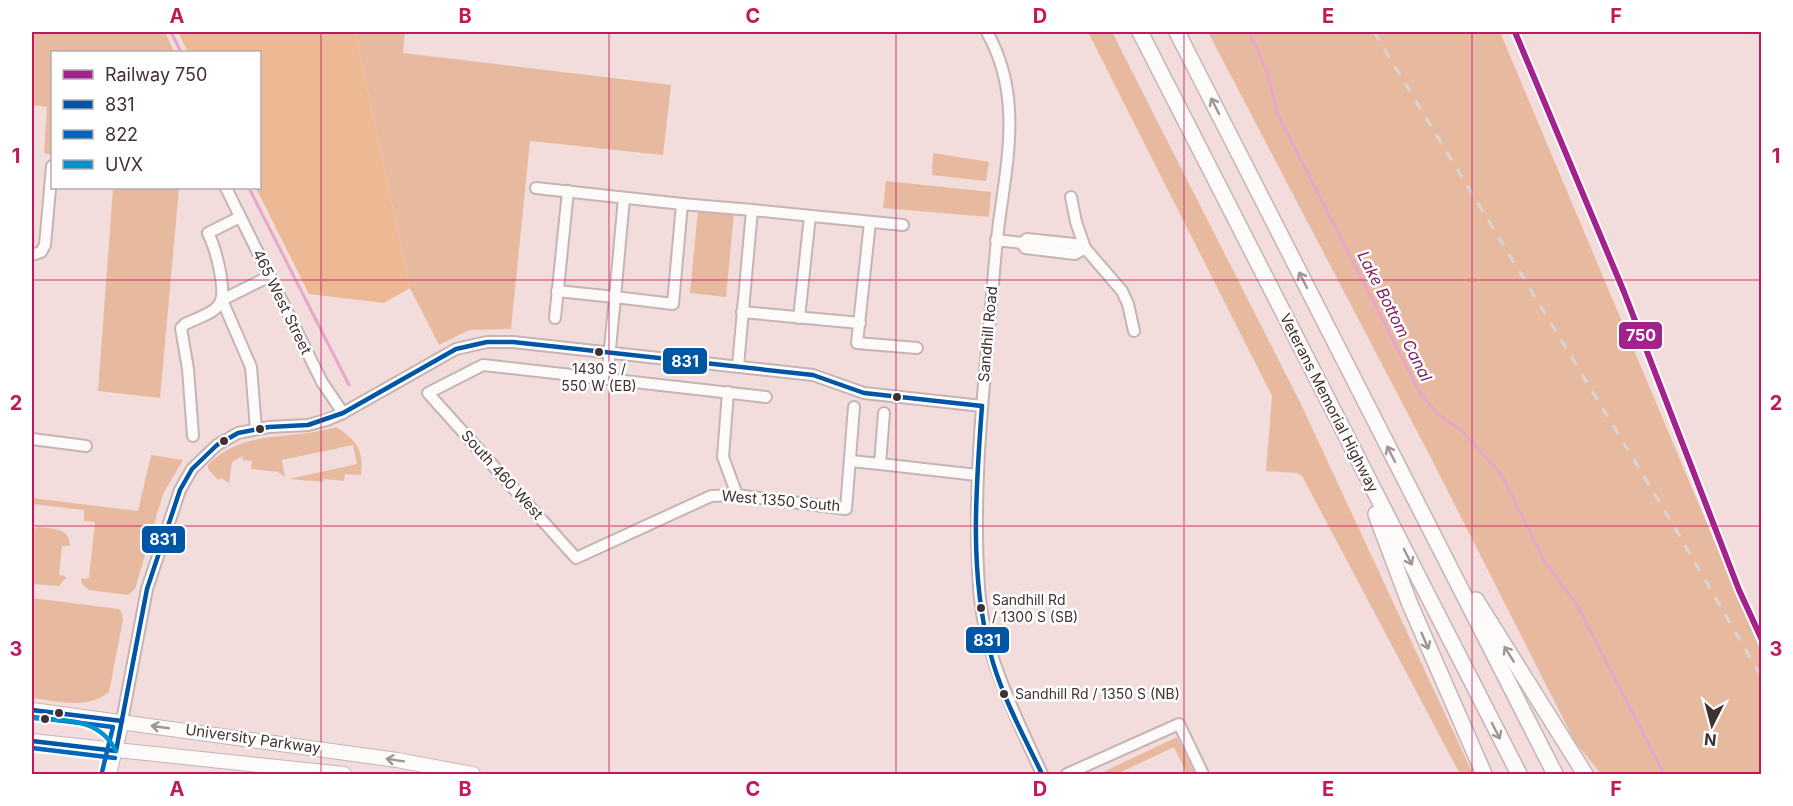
<svg xmlns="http://www.w3.org/2000/svg" width="1793" height="806" font-family="Inter,sans-serif">
<style>
.green{fill:#e7ba9f}
.forest{fill:#edb894}
.lines{fill:none;stroke-linecap:round;stroke-linejoin:round}
.stream{stroke:#e8a6cb;stroke-width:3}
.minor-casing{stroke:#c5b4b4;stroke-width:14}
.major-casing{stroke:#c5b4b4;stroke-width:16}
.highway-casing{stroke:#c5b4b4;stroke-width:18}
.minor{stroke:#fdfafa;stroke-width:10}
.major{stroke:#fdfafa;stroke-width:14}
.highway{stroke:#fdfafa;stroke-width:15}
.rail{stroke:#dad4d4;stroke-width:3;stroke-dasharray:10 10;stroke-linecap:butt}
.bus-1-casing{stroke:#fff;stroke-width:9}
.bus-2-casing{stroke:#fff;stroke-width:9}
.bus-3-casing{stroke:#fff;stroke-width:9}
.bus-1{stroke:#0055a4;stroke-width:4.5}
.bus-2{stroke:#0065bd;stroke-width:4.5}
.bus-3{stroke:#0091d0;stroke-width:4.5}
.rail-1-casing{stroke:#fff;stroke-width:10}
.rail-1{stroke:#a4228e;stroke-width:6}
.oneway{stroke:#9e9695}
.grid{fill:none;stroke:#c2185b;stroke-width:1.5;stroke-opacity:0.55}
.bus-dot{fill:#403130;stroke:#fff;stroke-width:2}
.labels{text-anchor:middle;stroke-width:5;stroke-linejoin:round;paint-order:stroke}
.bus-label{font-size:14px;fill:#403130;stroke:#fff;text-anchor:start}
.street-label{font-size:15px;fill:#403130;stroke:#fff}
.water-label{font-size:16px;font-style:italic;fill:#821e64;stroke:#fff}
.line-badge{stroke:#fff;stroke-width:2}
.badge-label{font-size:16px;text-anchor:middle;font-weight:bold;fill:#fff}
.neatline{fill:none;stroke:#c2185b;stroke-width:2}
.grid-label{font-size:20px;text-anchor:middle;font-weight:bold;fill:#c2185b}
</style>
<rect width="100%" height="100%" fill="#f3dddc"/>
<g class="green">
<path d="M32 32H165L174 52H52V155L44 153 47 107 32 105Z"/>
<path d="M355 32H405L403 53 671 85 663 155 530 141 511 329 469 330 439 345 410 288Z"/>
<path d="M1088 32H1112L1300 402 1473 774H1460L1302 476 1297 473 1266 471 1272 396Z"/>
<path d="M1208 32H1500L1761 652V774H1601L1575 742 1431 458Z"/>
<path d="M933 153 989 162 986 181 932 175Z"/>
<path d="M886 181 991 192 989 217 883 208Z"/>
<path d="M113 188H179L160 398 98 391Z"/>
<path d="M698 210 734 214 726 297 690 293Z"/>
<path d="M336 427C357 440 364 451 361 475L345 474 344 481 324 479 323 482 289 479 357 464 353 445 282 460 285 477 278 472 251 469 252 461 243 460V456L232 462 229 483 221 478 218 480 208 469V465C244 428 291 441 336 427Z"/>
<path d="M151 455 183 460 163 494 135 589 128 595 89 590 82 584 81 579 89 578 95 522 84 521V510L32 504V498L138 511Z"/>
<path d="M38 527C52 529 70 527 70 546H62L59 575 65 576 66 578 59 586 32 584 34 539 32 538V530Z"/>
<path d="M32 598 119 609 122 614 123 620 109 692C87 710 58 701 32 698Z"/>
<path d="M1177 737 1195 774H1187L1174 747 1117 774H1099Z"/>
</g>
<path class="forest" d="M178 32H355L410 288 384 303 309 294 256 188H260V52H188Z"/>
<g class="lines">
<g class="stream">
<path d="M171 32 181 52"/>
<path d="M1249 32 1267 71 1277 113 1420 393 1439 415 1461 430 1501 474 1545 562 1576 603 1664 774"/>
<path d="M249 188 349 385"/>
</g>
<g class="minor-casing">
<g id="minor">
<path d="M987 32C1019 89 1010 146 1001 208 997 233 995 259 993 284 984 385 972 486 979 587 983 654 1015 714 1042 774"/>
<path d="M226 188 322 382 343 413"/>
<path d="M536 188 682 204 673 304 615 297 607 379"/>
<path d="M1071 197 1076 222 1085 248 1122 291 1128 304 1134 331"/>
<path d="M682 204 752 210"/>
<path d="M870 222 857 343 917 348"/>
<path d="M996 240 1022 243 1027 239 1074 244 1085 248"/>
<path d="M1022 243 1025 248 1075 254 1085 248"/>
<path d="M32 255 41 252 45 245 52 166"/>
<path d="M557 291 615 297 624 198"/>
<path d="M742 312 860 323"/>
<path d="M555 318 568 191"/>
<path d="M799 318 810 216"/>
<path d="M738 366 752 210 903 225"/>
<path d="M728 392 723 457 737 495"/>
<path d="M766 397 483 365 428 393 576 558 711 496 737 495 846 509 854 407"/>
<path d="M256 429 251 367 222 300 270 276"/>
<path d="M193 436 188 369 181 328 185 324C195 319 212 314 218 306 229 294 215 247 208 233L240 217"/>
<path d="M32 439 86 446"/>
<path d="M851 461 880 464 884 413"/>
<path d="M880 464 977 475"/>
<path d="M122 721 147 589 180 490 192 469 217 445 238 433 269 427 308 425 327 420 343 413 456 349 487 342H513L813 375 864 393 982 406"/>
<path d="M1067 774 1179 724 1203 774"/>
</g>
</g>
<g class="major-casing">
<g id="major">
<path d="M32 710 397 760 473 774"/>
<path d="M32 741 344 774"/>
<path d="M109 774 122 721"/>
</g>
</g>
<g class="highway-casing">
<g id="highway">
<path d="M1140 32 1519 774"/>
<path d="M1177 32 1555 774"/>
<path d="M1376 514 1409 602 1484 774"/>
<path d="M1476 600 1585 774"/>
</g>
</g>
<use href="#minor" class="minor"/>
<use href="#major" class="major"/>
<use href="#highway" class="highway"/>
<path class="rail" d="M1374 32 1668 516 1762 678"/>
<g class="bus-1-casing">
<g id="bus-1">
<path d="M982 406C976 487 969 572 990 652 1001 695 1023 734 1042 774"/>
<path d="M32 710 122 721"/>
<path d="M32 741 116 751 147 589 180 490 192 469 217 445 238 433 269 427 308 425 343 413 456 349 487 342H513L813 375 864 393 982 406"/>
</g>
</g>
<g class="bus-2-casing">
<g id="bus-2">
<path d="M32 717 113 727 102 772"/>
<path d="M32 748 115 758"/>
</g>
</g>
<g class="bus-3-casing">
<path id="bus-3" d="M32 718C65 721 99 717 116 751"/>
</g>
<use href="#bus-1" class="bus-1"/>
<use href="#bus-2" class="bus-2"/>
<use href="#bus-3" class="bus-3"/>
<g class="rail-1-casing">
<path id="rail-1" d="M1515 32 1624 292 1739 590 1762 640"/>
</g>
<use href="#rail-1" class="rail-1"/>
</g>
<defs><path id="oneway-shaft" d="M-6 0H5M1.5-3L5.5 0L1.5 3" fill="none" stroke-width="1.6" stroke-linecap="round" stroke-linejoin="round" transform="scale(1.5)"/></defs>
<g class="oneway">
<use href="#oneway-shaft" transform="translate(1215 106) rotate(-117)"/>
<use href="#oneway-shaft" transform="translate(1303 280) rotate(-117)"/>
<use href="#oneway-shaft" transform="translate(1391 454) rotate(-117)"/>
<use href="#oneway-shaft" transform="translate(1408 557) rotate(63)"/>
<use href="#oneway-shaft" transform="translate(1425 641) rotate(67)"/>
<use href="#oneway-shaft" transform="translate(1509 654) rotate(-122)"/>
<use href="#oneway-shaft" transform="translate(160 727) rotate(-172)"/>
<use href="#oneway-shaft" transform="translate(1496 731) rotate(63)"/>
<use href="#oneway-shaft" transform="translate(395 760) rotate(-171)"/>
</g>
<path class="grid" d="M321 32V774M609 32V774M896 32V774M1184 32V774M1472 32V774M32 280H1762M32 526H1762"/>
<g class="bus-dot">
<circle cx="599" cy="352" r="5"/>
<circle cx="897" cy="397" r="5"/>
<circle cx="260" cy="429" r="5"/>
<circle cx="224" cy="441" r="5"/>
<circle cx="981" cy="608" r="5"/>
<circle cx="1004" cy="694" r="5"/>
<circle cx="59" cy="713" r="5"/>
<circle cx="45" cy="719" r="5"/>
</g>
<g class="labels">
<g class="bus-label">
<text x="599" y="374" text-anchor="middle">1430 S /<tspan x="599" dy="17">550 W (EB)</tspan></text>
<text x="992" y="605">Sandhill Rd<tspan x="992" dy="17">/ 1300 S (SB)</tspan></text>
<text x="1015" y="699">Sandhill Rd / 1350 S (NB)</text>
</g>
<g class="street-label">
<text transform="translate(282 302) rotate(64)" y="5">465 West Street</text>
<text transform="translate(988 334) rotate(-85)" y="5">Sandhill Road</text>
<text transform="translate(1329 403) rotate(63)" y="5">Veterans Memorial Highway</text>
<text transform="translate(502 475) rotate(48)" y="5">South 460 West</text>
<text transform="translate(781 501) rotate(5)" y="5">West 1350 South</text>
<text transform="translate(253 739) rotate(8)" y="5">University Parkway</text>
</g>
<g class="water-label">
<text transform="translate(1395 316) rotate(63)" y="6">Lake Bottom Canal</text>
</g>
</g>
<g class="line-badge">
<rect x="1618" y="321" width="45" height="29" rx="6" fill="#a4228e"/>
<rect x="662" y="347" width="46" height="28" rx="6" fill="#0055a4"/>
<rect x="141" y="525" width="45" height="29" rx="6" fill="#0055a4"/>
<rect x="965" y="626" width="45" height="28" rx="6" fill="#0055a4"/>
</g>
<g class="badge-label">
<text x="1641" y="341">750</text>
<text x="685" y="367">831</text>
<text x="163" y="545">831</text>
<text x="987" y="646">831</text>
</g>
<rect width="1793" height="806" fill="none" stroke="#ffffff" stroke-width="66"/>
<rect x="51" y="51" width="210" height="138" fill="#ffffff" stroke="#b3adac" stroke-width="1.5"/>
<rect x="63" y="70" width="30" height="9" fill="#a4228e" stroke="#b3adac" stroke-width="1.5"/>
<text x="105" y="81" font-size="18" fill="#403130">Railway 750</text>
<rect x="63" y="100" width="30" height="9" fill="#0055a4" stroke="#b3adac" stroke-width="1.5"/>
<text x="105" y="111" font-size="18" fill="#403130">831</text>
<rect x="63" y="130" width="30" height="9" fill="#0065bd" stroke="#b3adac" stroke-width="1.5"/>
<text x="105" y="141" font-size="18" fill="#403130">822</text>
<rect x="63" y="160" width="30" height="9" fill="#0091d0" stroke="#b3adac" stroke-width="1.5"/>
<text x="105" y="171" font-size="18" fill="#403130">UVX</text>
<g transform="translate(1712 725) rotate(186)" stroke="#ffffff" stroke-width="4.5" paint-order="stroke">
<path d="M0-4.5L10 22L0 15L-10 22Z" fill="#403130"/>
<text y="-9" font-size="16" font-weight="bold" text-anchor="middle" fill="#403130">N</text>
</g>
<rect x="33" y="33" width="1727" height="740" class="neatline"/>
<g class="grid-label">
<text x="177" y="23">A</text>
<text x="465" y="23">B</text>
<text x="753" y="23">C</text>
<text x="1040" y="23">D</text>
<text x="1328" y="23">E</text>
<text x="1616" y="23">F</text>
<text x="16" y="163">1</text>
<text x="1776" y="163">1</text>
<text x="16" y="410">2</text>
<text x="1776" y="410">2</text>
<text x="16" y="656">3</text>
<text x="1776" y="656">3</text>
<text x="177" y="796">A</text>
<text x="465" y="796">B</text>
<text x="753" y="796">C</text>
<text x="1040" y="796">D</text>
<text x="1328" y="796">E</text>
<text x="1616" y="796">F</text>
</g>
</svg>
